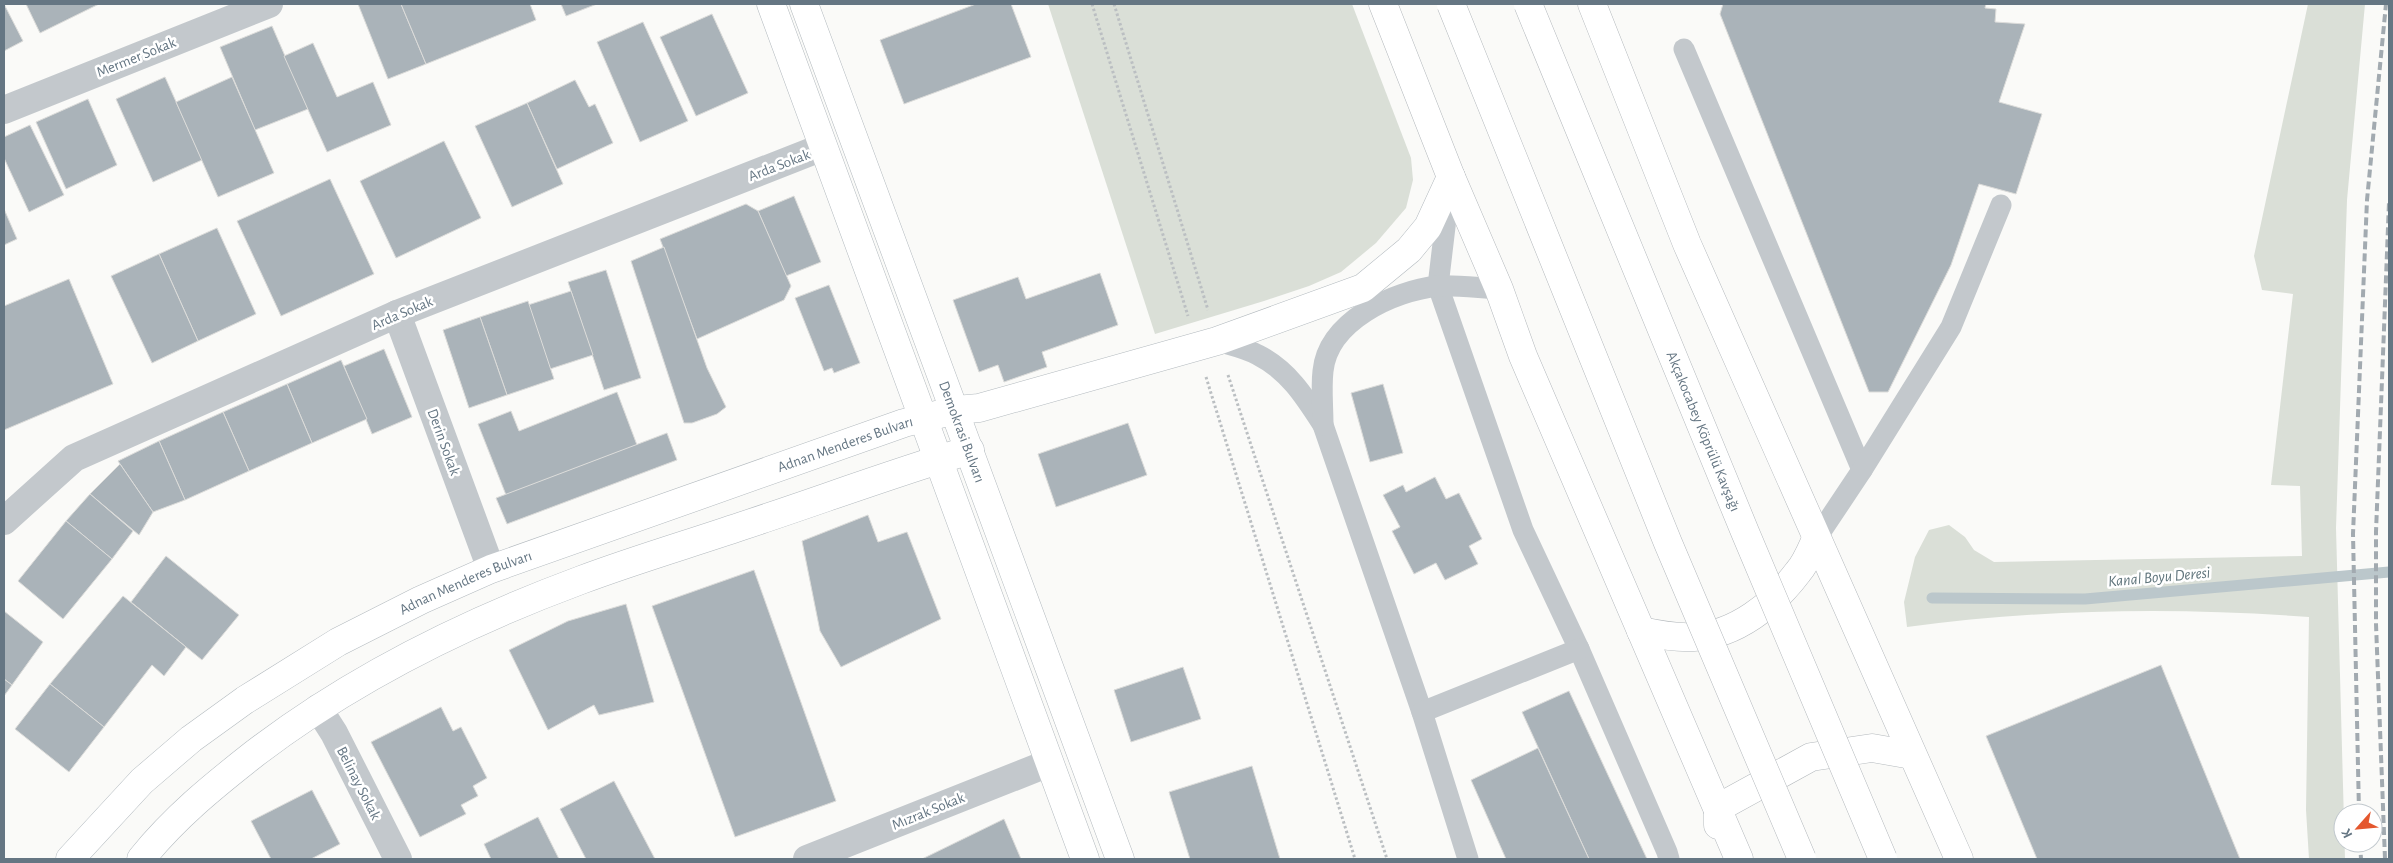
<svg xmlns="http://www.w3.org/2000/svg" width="2393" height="863" font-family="'Alegreya Sans',sans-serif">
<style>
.green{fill:#dadfd7}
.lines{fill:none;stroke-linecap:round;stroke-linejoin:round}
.stream{stroke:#bbc7cb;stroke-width:11}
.building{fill:#aab3b9;stroke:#dcdcda}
.secondary-casing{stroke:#b3babf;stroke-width:29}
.trunk-casing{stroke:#b4b9bd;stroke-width:29}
.path{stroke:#bbbfc2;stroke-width:3;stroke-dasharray:2.5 2.5;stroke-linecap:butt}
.service{stroke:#c3c8cc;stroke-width:21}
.minor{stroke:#c3c8cc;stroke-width:28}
.secondary{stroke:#fff;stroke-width:28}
.trunk{stroke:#fff;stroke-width:28}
.rail{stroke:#a2aab0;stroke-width:4;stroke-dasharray:8 4;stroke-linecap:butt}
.trunk-bridge-casing{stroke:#b4b9bd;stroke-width:29;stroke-linecap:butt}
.trunk-bridge{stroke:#fff;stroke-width:28}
.labels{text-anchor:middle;stroke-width:5;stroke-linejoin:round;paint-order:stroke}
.street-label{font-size:15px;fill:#657683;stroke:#fff}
.water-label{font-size:16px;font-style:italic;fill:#60757c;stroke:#fff}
</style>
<rect width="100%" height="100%" fill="#fafaf8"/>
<g class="green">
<path d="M1048 4H1352L1411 158 1413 180 1406 208 1376 243 1341 272 1309 286 1264 301 1155 334Z"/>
<path d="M2308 4H2365L2347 200 2336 528 2345 859H2309L2306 810 2309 617C2176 607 2040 609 1907 627L1904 602 1915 557 1929 530 1949 525 1965 537 1974 550 1994 562 2302 556 2300 486 2271 485 2293 294 2262 290 2254 256Z"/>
</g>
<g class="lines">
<path class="stream" d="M1932 598 2085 599 2389 572"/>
</g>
<g class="building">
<path d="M4 4 23 41 4 51Z"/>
<path d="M26 4H99L40 33Z"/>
<path d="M358 4H401L426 64 388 79Z"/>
<path d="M401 4H530L536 20 426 64Z"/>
<path d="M561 4H597L566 16Z"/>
<path d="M976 4H1011L1031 57 904 104 880 40Z"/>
<path d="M1723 4H1986L1985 8 1996 9 1995 22 2025 24 1999 102 2042 114 2016 194 1979 184 1951 265 1888 392H1869L1720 14Z"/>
<path d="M712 14 748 93 696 116 660 37Z"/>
<path d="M643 22 688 121 640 142 597 42Z"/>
<path d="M272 26 308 109 255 130 220 47Z"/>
<path d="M313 43 337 97 373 82 391 125 327 152 284 56Z"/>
<path d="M165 77 202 160 153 182 116 99Z"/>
<path d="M232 77 274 173 218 197 176 102Z"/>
<path d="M575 80 589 107 595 104 613 143 557 169 527 103Z"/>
<path d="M88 99 117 165 66 189 36 122Z"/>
<path d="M527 103 563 184 512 207 475 126Z"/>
<path d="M30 125 64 195 29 212 4 158V137Z"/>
<path d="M444 141 481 218 396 258 360 181Z"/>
<path d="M330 179 374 274 281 316 237 221Z"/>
<path d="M794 196 821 262 786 276 758 211Z"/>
<path d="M746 204 758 211 791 286 784 300 697 339 660 239Z"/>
<path d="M4 209 17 239 4 245Z"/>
<path d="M217 228 256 314 198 341 159 254Z"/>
<path d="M664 247 707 368 726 407 717 414 692 423H684L631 261Z"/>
<path d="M159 254 198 341 152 363 111 276Z"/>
<path d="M606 270 641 378 604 390 568 282Z"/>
<path d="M1100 273 1118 325 1042 352 1047 367 1004 382 998 365 979 372 953 300 1018 277 1026 299Z"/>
<path d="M69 279 113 384 4 430V306Z"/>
<path d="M829 285 860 363 834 373 832 368 824 371 795 298Z"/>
<path d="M571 291 593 355 550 369 528 305Z"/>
<path d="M528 301 554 379 507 395 480 317Z"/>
<path d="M480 317 507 395 469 408 443 330Z"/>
<path d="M384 349 412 417 372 434 344 366Z"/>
<path d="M341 360 367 419 312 443 287 384Z"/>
<path d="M287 384 312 443 249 471 223 412Z"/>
<path d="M1383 384 1403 453 1370 462 1351 393Z"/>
<path d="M617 392 637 445 506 495 478 424 511 411 519 431Z"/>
<path d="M223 412 249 471 185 500 159 441Z"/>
<path d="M1128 423 1147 475 1056 507 1038 454Z"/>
<path d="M667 433 677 460 507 524 496 498Z"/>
<path d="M159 441 185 500 153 512 118 461Z"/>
<path d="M120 464 153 512 139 535 90 494Z"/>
<path d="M1435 477 1446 499 1459 493 1482 539 1469 546 1478 564 1445 580 1436 563 1414 574 1392 531 1400 527 1383 495 1403 485 1406 492Z"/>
<path d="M90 494 133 531 112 559 66 521Z"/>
<path d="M868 515 878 542 907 532 941 619 841 667 820 631 802 541Z"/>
<path d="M66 521 112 559 63 619 18 581Z"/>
<path d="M166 556 239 615 202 660 131 602Z"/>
<path d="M754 570 836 801 735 837 652 606Z"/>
<path d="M123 596 186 647 164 676 152 665 104 727 50 684Z"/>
<path d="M626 604 654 702 599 715 594 705 548 730 509 650 568 621Z"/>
<path d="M4 611 43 642 12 685 4 679Z"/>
<path d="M2161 665 2240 859H2037L1986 736Z"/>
<path d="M1183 667 1201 719 1131 742 1114 690Z"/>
<path d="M4 679 12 685 4 696Z"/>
<path d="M50 684 104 727 69 772 15 729Z"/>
<path d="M1569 691 1647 859H1589L1522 712Z"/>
<path d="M441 707 453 731 461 727 487 778 473 786 478 796 461 805 466 814 420 837 371 742Z"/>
<path d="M1538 748 1589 859H1506L1471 780Z"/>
<path d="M1252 766 1280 859H1190L1169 792Z"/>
<path d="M614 781 655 859H586L560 809Z"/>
<path d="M312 790 340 844 311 859H271L251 821Z"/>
<path d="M538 817 559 859H491L484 844Z"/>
<path d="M1004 819 1021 859H922Z"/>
</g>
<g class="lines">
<g class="secondary-casing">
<g id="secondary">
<path d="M771 4 1085 859"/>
<path id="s1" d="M804 4 1120 859"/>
<path id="s2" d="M70 859 142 781 191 739 245 700 338 642 421 600 491 569 904 423 956 410 979 408 1217 341 1363 288 1409 250 1428 227 1451 177"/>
<path d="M141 859C175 817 212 787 254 754 353 678 465 623 581 580 634 560 689 544 742 526 818 501 893 473 970 450"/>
</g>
</g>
<g class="trunk-casing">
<g id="trunk">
<path d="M1383 4 1451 177 1499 289 1523 356 1739 859"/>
<path d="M1592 4 1687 244 1959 859"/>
<path d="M1641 631C1659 635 1677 638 1694 637 1736 635 1774 604 1798 572 1806 563 1811 550 1816 539"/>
<path d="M1718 825V808L1811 757 1872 748 1912 755"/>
</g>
</g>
<g class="path">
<path d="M1092 4 1188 316"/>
<path d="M1114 4 1208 310"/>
<path d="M1228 375 1387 859"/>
<path d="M1206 377 1355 859"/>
</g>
<g class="service">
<path d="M1684 49 1862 470"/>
<path d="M1449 193 1438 286 1523 530 1579 649 1667 852 1669 859"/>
<path d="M1217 341C1230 345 1245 348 1258 355 1288 370 1305 397 1323 425L1422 712 1468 859"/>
<path d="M1323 425C1323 407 1321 388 1323 371 1328 321 1393 291 1438 286 1457 285 1479 288 1499 289"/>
<path d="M1816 539 1862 470 1951 327 2001 205"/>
<path d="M1422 712 1579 649"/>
</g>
<g class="minor">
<path d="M4 110 269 4"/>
<path d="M397 314 491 569"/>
<path d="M4 521 74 458 397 314 823 147"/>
<path d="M318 708 334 733 398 859"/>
<path d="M807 859 1049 763"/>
</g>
<use href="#secondary" class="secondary"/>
<use href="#trunk" class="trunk"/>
<g class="rail">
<path d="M2359 813 2353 534 2367 200 2386 4"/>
<path d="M2360 843 2361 859"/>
<path d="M2385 859 2376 624V532L2389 202"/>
</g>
<g class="trunk-bridge-casing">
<g id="trunk-bridge">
<path d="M1451 4 1668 543 1802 859"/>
<path id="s3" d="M1528 4 1745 532 1883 859"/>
</g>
</g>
<use href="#trunk-bridge" class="trunk-bridge"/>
</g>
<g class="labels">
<g class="street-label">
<text transform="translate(136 57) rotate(-22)" y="5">Mermer Sokak</text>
<text transform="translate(779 165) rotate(-21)" y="5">Arda Sokak</text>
<text transform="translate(402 313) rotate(-23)" y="5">Arda Sokak</text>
<text dy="5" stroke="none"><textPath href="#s1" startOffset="456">Demokrasi Bulvarı</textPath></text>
<text dy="5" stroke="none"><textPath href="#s3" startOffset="462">Akçakocabey Köprülü Kavşağı</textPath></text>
<text transform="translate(444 442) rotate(70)" y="5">Derin Sokak</text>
<text dy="5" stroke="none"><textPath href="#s2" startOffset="892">Adnan Menderes Bulvarı</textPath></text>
<text dy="5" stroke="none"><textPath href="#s2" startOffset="488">Adnan Menderes Bulvarı</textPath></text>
<text transform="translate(359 783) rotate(63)" y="5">Belinay Sokak</text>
<text transform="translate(928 811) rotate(-22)" y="5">Mızrak Sokak</text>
</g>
<g class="water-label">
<text transform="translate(2159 576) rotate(-5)" y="6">Kanal Boyu Deresi</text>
</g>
</g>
<rect width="2393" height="863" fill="none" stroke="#657683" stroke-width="10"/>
<g transform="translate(2358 828) rotate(243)"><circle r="24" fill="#ffffff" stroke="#c1c8cd"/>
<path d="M0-4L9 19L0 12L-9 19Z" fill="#e4572e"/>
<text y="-8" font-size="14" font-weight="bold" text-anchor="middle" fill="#657683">K</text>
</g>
</svg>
